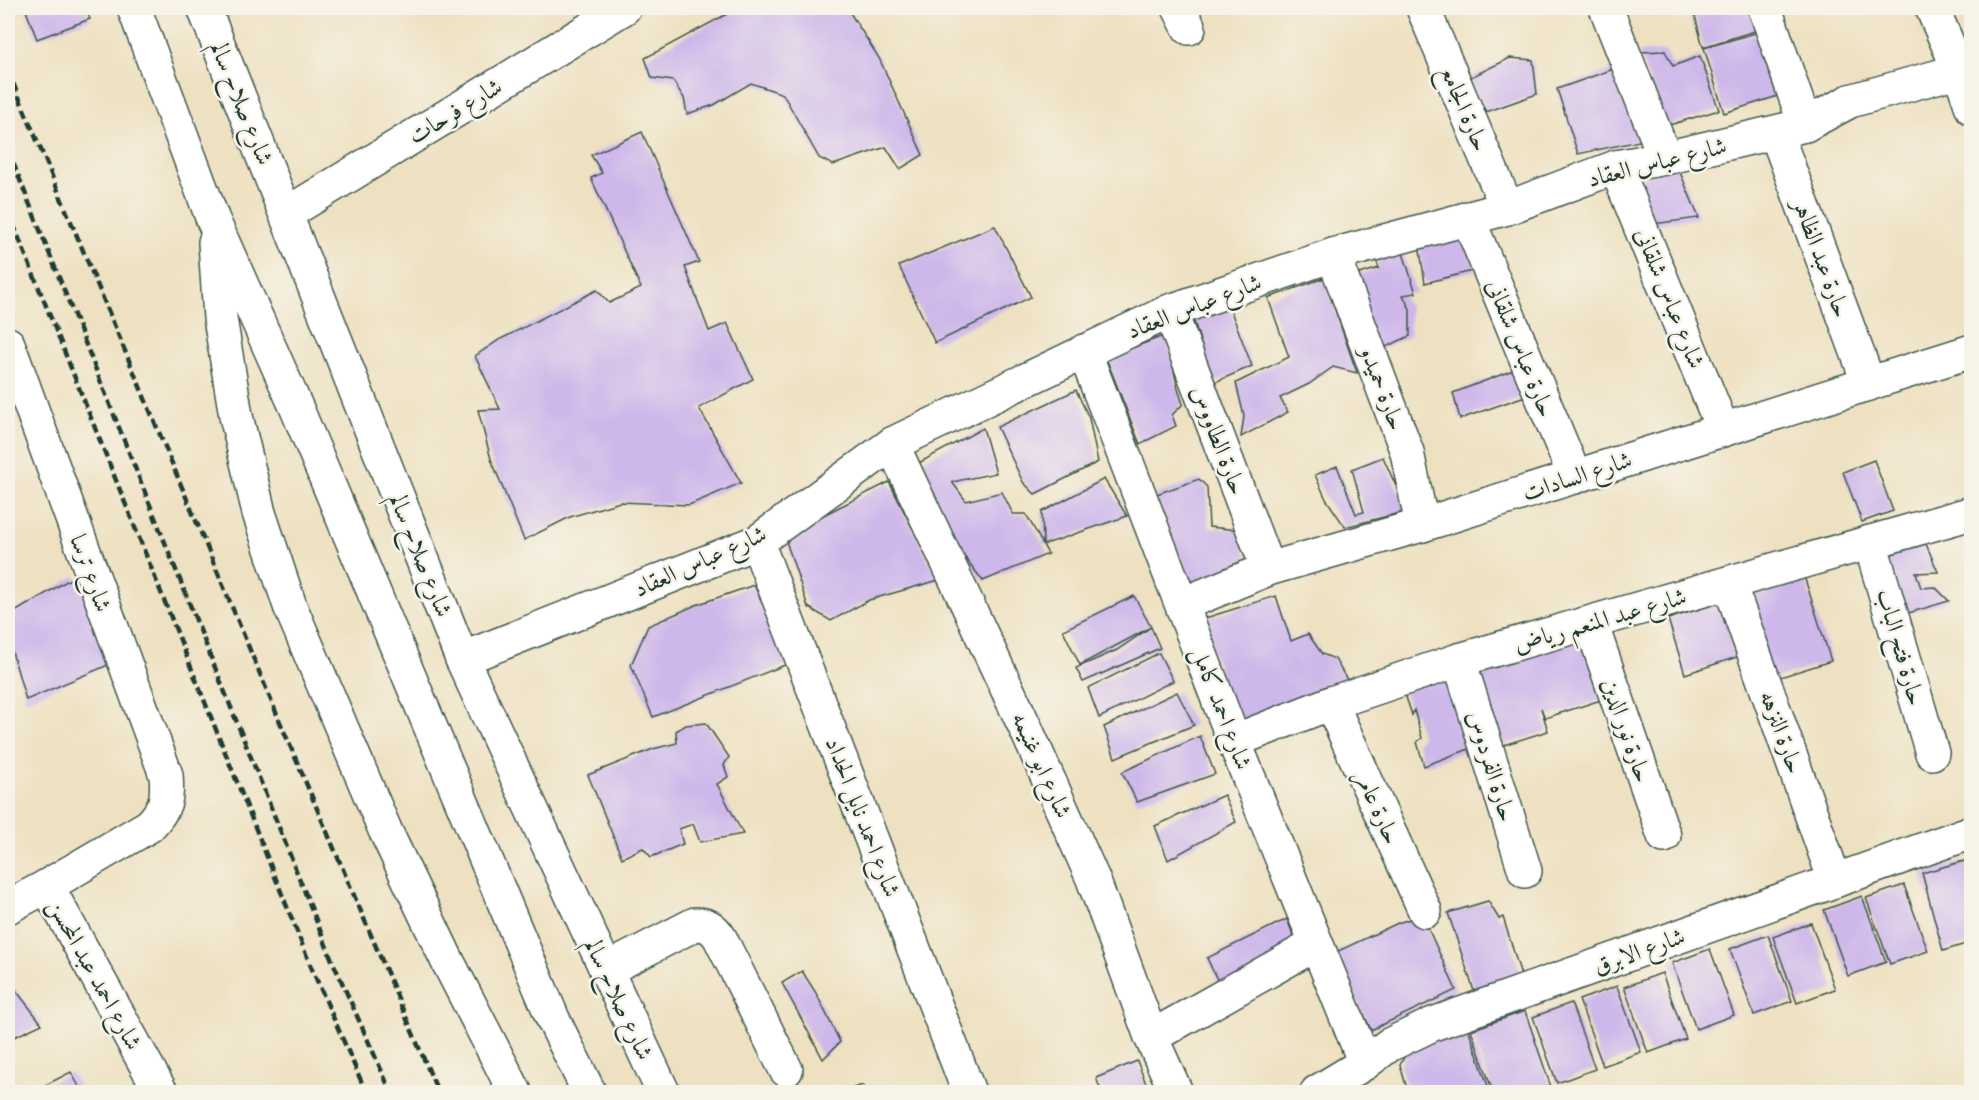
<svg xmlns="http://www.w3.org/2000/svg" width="1979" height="1100" font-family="'IM FELL Great Primer',Amiri,serif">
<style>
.building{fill:#ceb7ea}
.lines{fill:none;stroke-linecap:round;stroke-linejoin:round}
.minor-casing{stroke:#3e5649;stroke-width:36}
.highway-casing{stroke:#3e5649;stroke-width:36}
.minor{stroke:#fff;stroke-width:33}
.highway{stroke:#fff;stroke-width:33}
.rail{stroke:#1f3d34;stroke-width:4.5;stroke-dasharray:9 4.5;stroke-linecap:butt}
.labels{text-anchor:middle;stroke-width:5;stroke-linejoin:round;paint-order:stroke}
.street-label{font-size:24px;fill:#1f3d34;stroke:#f7f3e8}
</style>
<rect width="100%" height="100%" fill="#f7f3e8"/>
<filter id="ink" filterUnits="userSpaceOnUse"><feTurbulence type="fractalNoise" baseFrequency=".0167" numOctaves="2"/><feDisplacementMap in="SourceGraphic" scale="12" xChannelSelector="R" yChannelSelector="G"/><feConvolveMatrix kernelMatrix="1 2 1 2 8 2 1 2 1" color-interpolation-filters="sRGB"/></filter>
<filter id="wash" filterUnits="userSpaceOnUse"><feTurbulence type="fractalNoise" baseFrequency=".008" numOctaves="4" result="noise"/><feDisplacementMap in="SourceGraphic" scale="24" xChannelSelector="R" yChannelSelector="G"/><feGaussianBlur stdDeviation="1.35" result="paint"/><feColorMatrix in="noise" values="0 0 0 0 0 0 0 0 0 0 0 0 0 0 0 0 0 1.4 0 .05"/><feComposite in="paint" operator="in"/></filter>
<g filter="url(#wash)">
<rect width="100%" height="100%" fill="#eee1c1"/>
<g id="blocks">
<g class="building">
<path d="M25 8H85L90 19 37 39Z"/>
<path d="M738 8H847L879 58 923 155 900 169 886 147 833 165 819 158 783 94 751 83 714 105 687 114 684 98 673 81 652 78 645 58Z"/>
<path d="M1693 8H1750L1758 30 1703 47Z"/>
<path d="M1759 32 1778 96 1724 113 1704 48Z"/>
<path d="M1665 51 1673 66 1700 56 1719 110 1666 126 1639 52Z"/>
<path d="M1510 58 1533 60 1537 94 1486 112 1469 78Z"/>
<path d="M1622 66 1644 140 1578 154 1557 89Z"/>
<path d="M642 132 699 262 685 267 709 331 727 323 753 379 699 408 741 483 689 505 620 502 570 517 524 540 491 459 478 410 500 409 475 356 499 340 597 290 609 303 641 288 591 178 602 173 591 155Z"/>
<path d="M1677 165 1699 218 1653 224 1637 180Z"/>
<path d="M995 226 1031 297 935 343 899 266Z"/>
<path d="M1463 235 1476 270 1425 283 1419 244Z"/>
<path d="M1403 253 1416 293 1403 295 1410 309V336L1377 351 1347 278 1379 268 1376 260Z"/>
<path d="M1324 278 1357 373 1333 367 1309 384 1280 398 1288 412 1241 437 1244 416 1236 383 1289 357 1268 298Z"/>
<path d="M1229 306 1252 366 1213 383 1193 318Z"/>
<path d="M1166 335 1178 389 1183 404 1172 415 1176 426 1140 444 1106 358Z"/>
<path d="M1516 369 1528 395 1460 419 1453 393Z"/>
<path d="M1076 390 1089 418 1098 462 1035 494 1023 482 997 427Z"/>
<path d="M983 428 996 473 952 482 966 501 1002 492 1013 514H1026L1048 554 983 581 954 543 904 471Z"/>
<path d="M1383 457 1407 511 1345 527 1326 499 1315 475 1337 466 1356 514 1364 512 1352 469Z"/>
<path d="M1874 460 1893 511 1862 522 1843 472Z"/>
<path d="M1104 479 1127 516 1043 545 1042 512Z"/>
<path d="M1199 479 1207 487 1209 527 1239 530 1248 562 1192 583 1154 495Z"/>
<path d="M889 482 939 580 869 600 831 621 808 607 784 535Z"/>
<path d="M1926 544 1938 572 1916 573 1921 588 1935 587 1949 601 1905 614 1885 556Z"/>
<path d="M75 576 127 657 26 700 8 638V616Z"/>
<path d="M1804 576 1831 661 1771 680 1744 594Z"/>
<path d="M754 585 790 663 653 717 631 665 648 626 696 605Z"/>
<path d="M1134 596 1151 627 1160 648 1083 682 1076 668 1117 650 1151 627 1080 665 1063 630Z"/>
<path d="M1276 596 1291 641 1308 634 1322 654 1335 659 1347 680 1239 729 1202 619Z"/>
<path d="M1722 602 1740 656 1685 674 1668 619Z"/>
<path d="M1583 635 1604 699 1545 718 1541 708 1548 731 1494 748 1469 673Z"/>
<path d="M1159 653 1173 681 1099 718 1088 688Z"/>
<path d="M1449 673 1477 746 1424 766 1417 742 1422 738 1414 710 1412 715 1403 688Z"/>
<path d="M1177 692 1194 725 1115 758 1104 727Z"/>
<path d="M706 723 729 757 724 765 728 777 717 784 743 834 700 842 693 824 679 829 683 844 651 857 643 848 622 858 588 775 653 749 677 743 676 731 686 725Z"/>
<path d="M1200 736 1215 774 1137 802 1122 772Z"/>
<path d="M1224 795 1236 822 1168 860 1155 826Z"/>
<path d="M1964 861 1972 883V942L1943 951 1922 873Z"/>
<path d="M1904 885 1928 951 1890 964 1866 898Z"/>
<path d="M1862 896 1886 962 1848 976 1824 910Z"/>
<path d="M1488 901 1499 919 1503 917 1521 975 1474 991 1448 913Z"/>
<path d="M1422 915 1456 990 1371 1030 1336 952 1398 923Z"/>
<path d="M1287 919 1297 945 1221 988 1207 958Z"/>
<path d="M1811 923 1835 989 1797 1003 1773 937Z"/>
<path d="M1768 935 1792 1001 1754 1015 1730 949Z"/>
<path d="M1710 949 1734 1015 1696 1029 1672 963Z"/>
<path d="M802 971 816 993 840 1042 823 1059 782 983Z"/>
<path d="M1662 973 1686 1039 1648 1053 1624 987Z"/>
<path d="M8 980 42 1024 8 1040Z"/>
<path d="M1617 986 1641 1052 1603 1066 1579 1000Z"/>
<path d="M1571 1003 1595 1069 1557 1083 1533 1017Z"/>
<path d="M1525 1011 1552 1090 1545 1092H1493L1471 1030Z"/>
<path d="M1467 1025 1490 1092H1408L1400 1065 1411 1044Z"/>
<path d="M1137 1061 1149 1091 1102 1092 1096 1078Z"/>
<path d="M71 1072 82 1092H32Z"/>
<path d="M863 1085 867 1092H840Z"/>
</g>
</g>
</g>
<g filter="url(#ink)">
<use href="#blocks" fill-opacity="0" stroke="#3e5649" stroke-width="1.5"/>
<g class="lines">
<g class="minor-casing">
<g id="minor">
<path d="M1179 8 1189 28"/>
<path d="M1423 8 1507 208"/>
<path d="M1606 8 1665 158"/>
<path d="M1765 8 1805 125"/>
<path d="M1932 8 1959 70 1972 108"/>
<path d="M1776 133 1869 384"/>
<path d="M1616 167 1723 430"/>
<path d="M286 214 624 8"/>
<path d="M1468 218 1575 477"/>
<path d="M1333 255 1407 452 1422 525"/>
<path d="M1170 311 1268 569"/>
<path d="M8 344 166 775C168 798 166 809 149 826L47 886 8 907"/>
<path d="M1084 351 1234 741 1365 1063"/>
<path d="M892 444 1026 729 1093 879 1151 1037 1176 1092"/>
<path d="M757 542 969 1092"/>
<path d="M1870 542 1932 753"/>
<path d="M1729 583 1835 881"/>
<path d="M1183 604 1268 569 1422 525 1972 351"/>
<path d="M1591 623 1664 836"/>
<path d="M462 659 757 542 892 444 1170 311 1333 255 1507 208 1616 167 1665 158 1805 125 1850 101 1972 67"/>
<path d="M1459 660 1525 871"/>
<path d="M1331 703 1425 911"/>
<path d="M1234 741 1331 703 1459 660 1972 513"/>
<path d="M47 886 161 1092"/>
<path d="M606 970 695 924C707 924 713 927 720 938L786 1070"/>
<path d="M1151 1037 1316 944"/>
<path d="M1317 1092 1365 1063 1389 1045 1433 1024 1972 832"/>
</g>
</g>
<g class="highway-casing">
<g id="highway">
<path d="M134 8 213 220 297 409 553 1019 589 1092"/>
<path d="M204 8 462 659 663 1092"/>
<path d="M215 242 220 318 236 416 259 513 290 606 385 830 447 960 515 1092"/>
</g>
</g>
<use href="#minor" class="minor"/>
<use href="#highway" class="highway"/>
<g class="rail">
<path d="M8 71 283 729 438 1092"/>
<path d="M8 150 332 960 391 1092"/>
<path d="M8 211 312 969 366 1092"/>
</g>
</g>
</g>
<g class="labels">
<g class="street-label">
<text transform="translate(242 103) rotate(68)" y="8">شارع صلاح سالم</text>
<text transform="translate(1465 108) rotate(67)" y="8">حارة الجامع</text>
<text transform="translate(455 111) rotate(-31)" y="8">شارع فرحات</text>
<text transform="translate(1657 162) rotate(-14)" y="8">شارع عباس العقاد</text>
<text transform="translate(1822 258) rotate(70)" y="8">حارة عبد الظاهر</text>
<text transform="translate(1670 298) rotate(68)" y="8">شارع عباس شلقانى</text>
<text transform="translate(1194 306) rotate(-21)" y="8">شارع عباس العقاد</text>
<text transform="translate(1521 348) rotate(68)" y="8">حارة عباس شلقانى</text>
<text transform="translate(1383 388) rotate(69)" y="8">حارة حميدو</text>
<text transform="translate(1219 440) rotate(69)" y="8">حارة الطاووس</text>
<text transform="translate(1577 476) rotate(-18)" y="8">شارع السادات</text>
<text transform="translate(421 555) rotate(68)" y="8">شارع صلاح سالم</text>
<text transform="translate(700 561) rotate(-24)" y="8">شارع عباس العقاد</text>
<text transform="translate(91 573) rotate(70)" y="8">شارع ترسا</text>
<text transform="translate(1600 620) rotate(-16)" y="8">شارع عبد المنعم رياض</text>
<text transform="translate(1901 647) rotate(74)" y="8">حارة فتح الباب</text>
<text transform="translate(1222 708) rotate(69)" y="8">شارع احمد كامل</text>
<text transform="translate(1627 730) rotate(71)" y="8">حارة نور الدين</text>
<text transform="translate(1782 732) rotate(70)" y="8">حارة النزهه</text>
<text transform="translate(1042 765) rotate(66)" y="8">شارع ابو غنيمه</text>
<text transform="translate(1492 766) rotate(73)" y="8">حارة الفردوس</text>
<text transform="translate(1378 807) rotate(66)" y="8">حارة عامر</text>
<text transform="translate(863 817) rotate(69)" y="8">شارع احمد نايل الحداد</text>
<text transform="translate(1639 951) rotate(-20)" y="8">شارع الابرق</text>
<text transform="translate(95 974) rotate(61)" y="8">شارع احمد عبد المحسن</text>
<text transform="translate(619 999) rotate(65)" y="8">شارع صلاح سالم</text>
</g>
</g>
<rect width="1979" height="1100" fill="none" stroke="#f7f3e8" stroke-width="30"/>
</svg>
